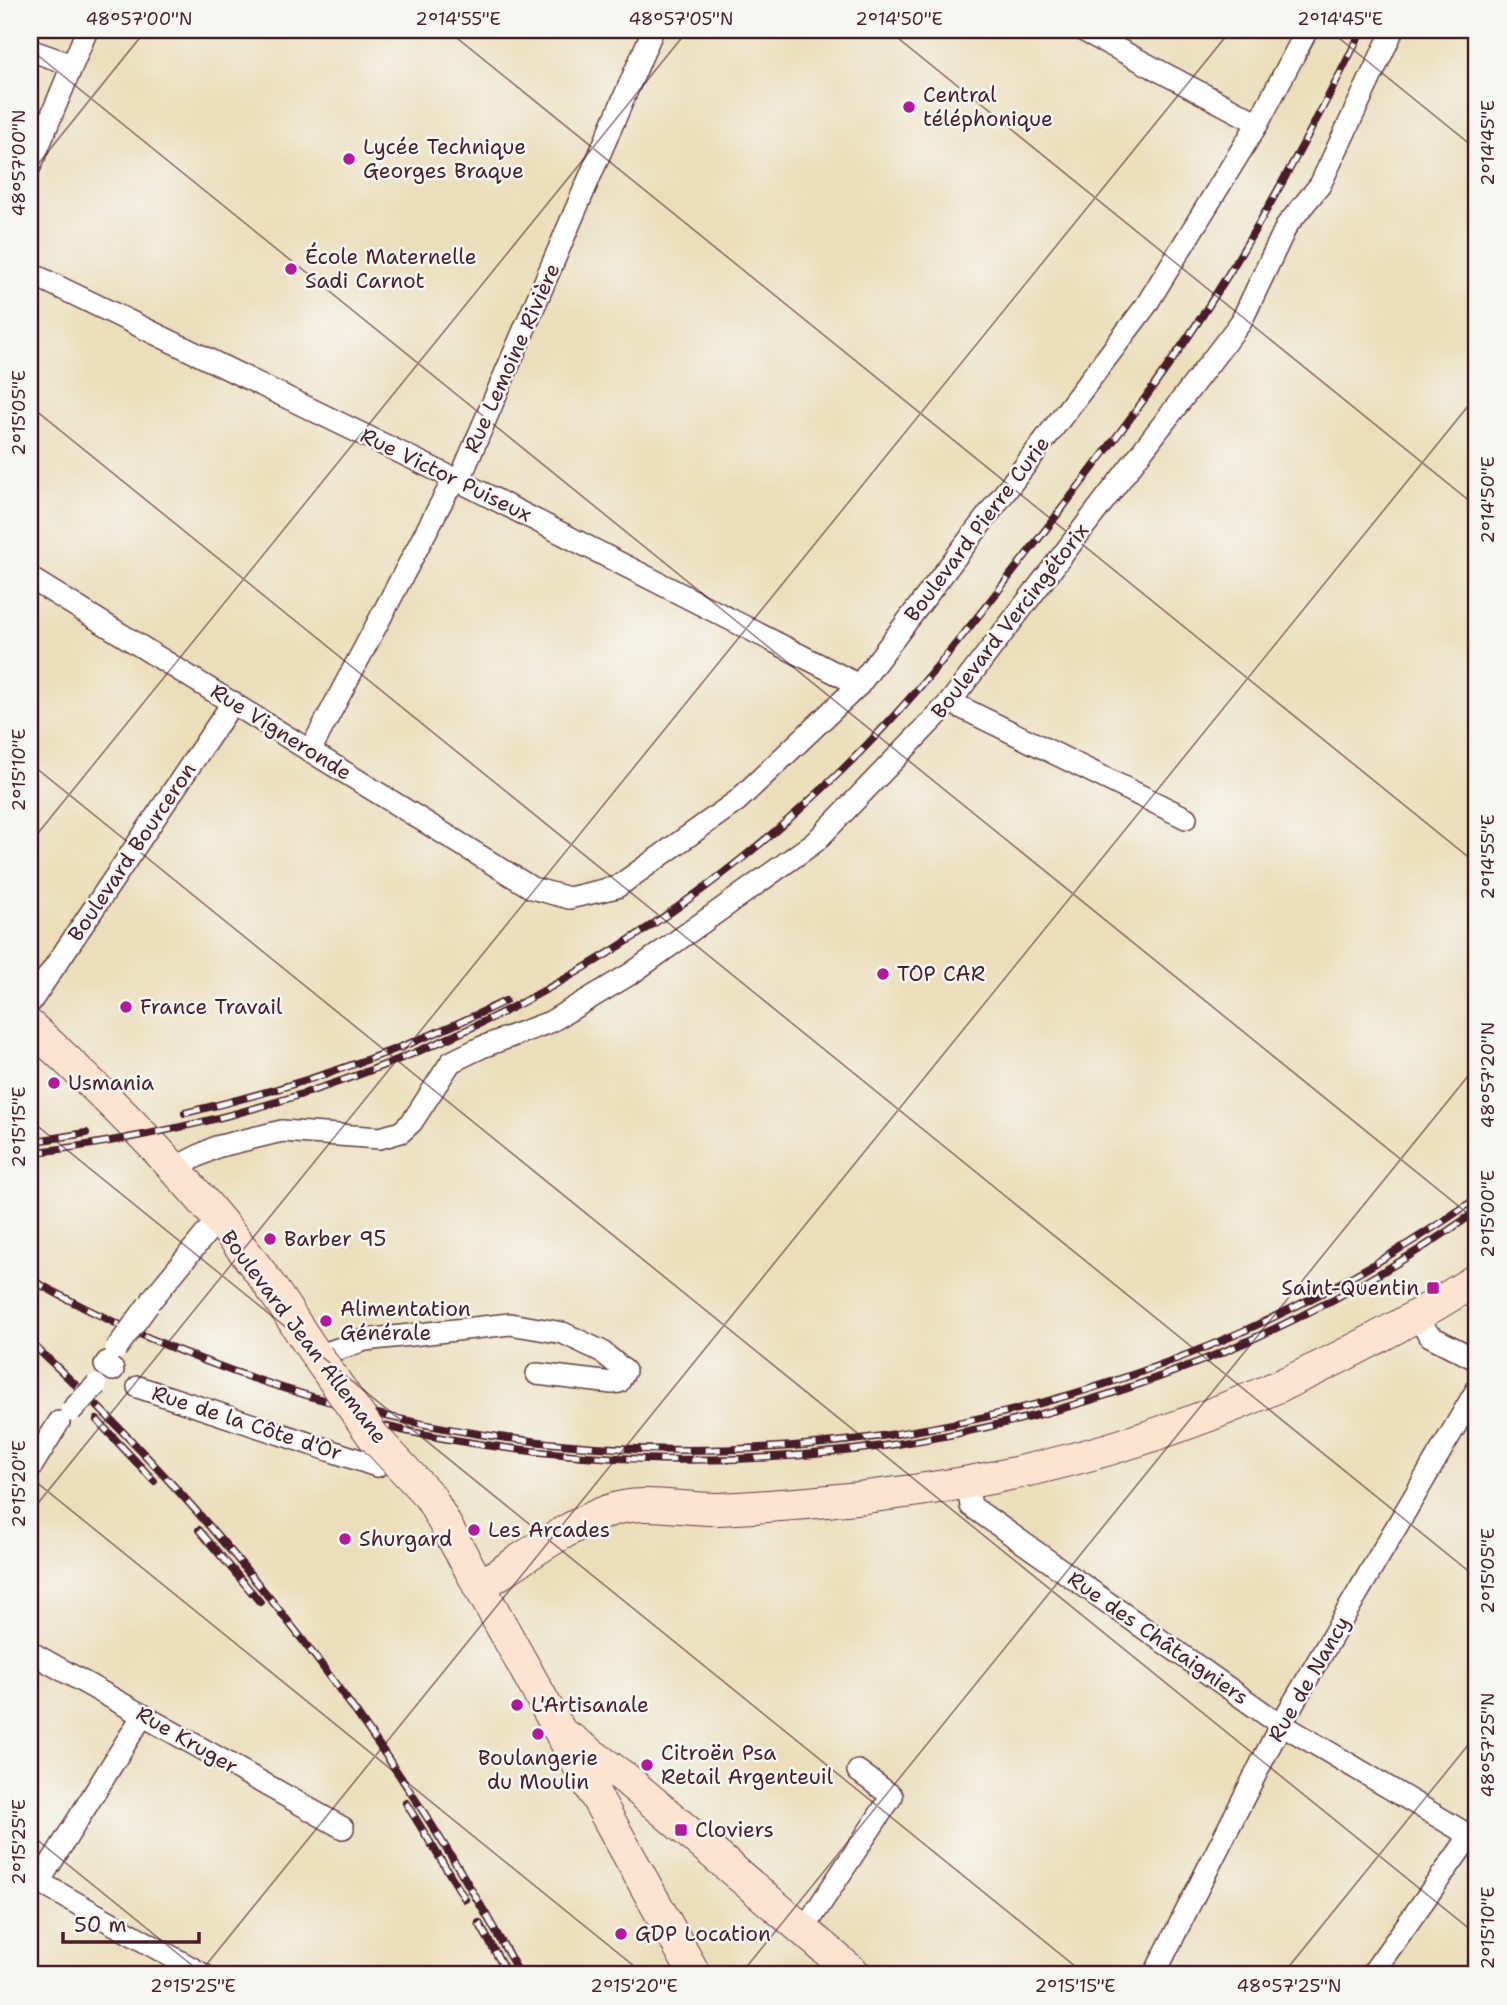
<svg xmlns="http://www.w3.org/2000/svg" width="1507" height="2005" font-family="'Shantell Sans',sans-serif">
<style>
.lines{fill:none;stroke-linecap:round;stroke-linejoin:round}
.street-casing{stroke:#623c41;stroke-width:24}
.secondary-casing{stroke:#623c41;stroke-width:34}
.street{stroke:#fff;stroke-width:21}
.secondary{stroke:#fde4d1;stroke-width:32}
.rail-casing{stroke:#4a1f2b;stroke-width:8}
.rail{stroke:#f6f6f2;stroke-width:5;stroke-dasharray:16;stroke-linecap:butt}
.street-bridge-casing{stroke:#623c41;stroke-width:24;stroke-linecap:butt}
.secondary-bridge-casing{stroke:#623c41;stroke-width:34;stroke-linecap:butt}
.street-bridge{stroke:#fff;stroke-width:21}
.secondary-bridge{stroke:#fde4d1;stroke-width:32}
.ticks{fill:none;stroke:#4a1f2b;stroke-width:2;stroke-opacity:0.45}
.poi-dot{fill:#b5179e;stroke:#f6f6f2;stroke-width:2.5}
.labels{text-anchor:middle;stroke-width:5;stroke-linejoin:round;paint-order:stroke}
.poi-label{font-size:21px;fill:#4a1f2b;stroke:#f6f6f2;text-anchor:start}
.street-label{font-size:21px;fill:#4a1f2b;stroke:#f6f6f2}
.neatline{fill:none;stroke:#4a1f2b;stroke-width:2.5}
.ticks-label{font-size:18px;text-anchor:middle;fill:#4a1f2b}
</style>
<rect width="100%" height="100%" fill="#f6f6f2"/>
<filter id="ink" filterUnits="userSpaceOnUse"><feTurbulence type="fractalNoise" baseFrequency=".0143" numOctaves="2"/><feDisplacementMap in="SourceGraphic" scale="14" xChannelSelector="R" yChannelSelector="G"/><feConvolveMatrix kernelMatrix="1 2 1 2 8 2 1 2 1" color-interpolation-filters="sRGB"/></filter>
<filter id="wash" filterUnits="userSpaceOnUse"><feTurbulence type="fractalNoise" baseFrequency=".00686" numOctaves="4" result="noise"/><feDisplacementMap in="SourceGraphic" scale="28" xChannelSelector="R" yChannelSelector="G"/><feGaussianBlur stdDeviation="1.57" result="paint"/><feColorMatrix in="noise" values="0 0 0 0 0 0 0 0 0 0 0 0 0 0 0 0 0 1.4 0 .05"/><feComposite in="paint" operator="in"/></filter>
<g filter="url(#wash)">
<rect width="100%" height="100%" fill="#ecdebb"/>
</g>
<g filter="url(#ink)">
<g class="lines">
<g class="street-casing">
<g id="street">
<path d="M1082 30 1258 123"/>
<path d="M30 50 72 65"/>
<path d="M30 167 87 30"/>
<path d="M30 273 459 481 859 685"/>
<path d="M30 578 532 888 569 898 617 887 737 801 859 685 1145 307 1258 123 1307 30"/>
<path d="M950 702 1186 818"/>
<path d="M311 749 448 490 459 481 653 30"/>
<path d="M30 1003 233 702"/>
<path d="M172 1169 216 1147 282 1131 380 1138 401 1132 412 1122 451 1062 482 1047 550 1022 632 973 815 842 950 702 1241 322 1287 225 1320 185 1393 30"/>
<path d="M153 1298 217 1220"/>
<path d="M1416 1317 1430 1336 1477 1360"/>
<path d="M317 1356 365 1340 510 1324 563 1333 601 1351 625 1371 619 1382 612 1383 537 1374"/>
<path d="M107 1362 105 1365 113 1370"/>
<path d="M138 1387 377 1466 389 1451"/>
<path d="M30 1469 59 1422"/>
<path d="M967 1482 971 1506 1268 1716 1477 1840"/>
<path d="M30 1652 343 1828"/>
<path d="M30 1877 204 1975"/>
<path d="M39 1882 143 1715"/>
<path d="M804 1929 892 1796 858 1771"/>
<path d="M1154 1975 1281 1724 1477 1389"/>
<path d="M1371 1975 1470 1836"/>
</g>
</g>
<g class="secondary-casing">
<g id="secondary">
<path d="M30 1026C114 1102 196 1185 263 1276 282 1302 299 1330 317 1356"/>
<path d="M430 1497 695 1975"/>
<path d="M479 1587C520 1561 561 1529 608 1511 643 1498 683 1510 719 1509 802 1505 882 1497 964 1483 1148 1451 1320 1379 1477 1279"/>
<path d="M569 1738 626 1779 856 1975"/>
</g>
</g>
<use href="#street" class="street"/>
<use href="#secondary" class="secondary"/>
<g class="rail-casing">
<g id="rail">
<path d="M185 1113C297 1087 402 1052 505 1001"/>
<path d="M30 1142 86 1133"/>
<path d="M30 1153C340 1115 619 988 843 769 920 694 984 609 1050 524 1105 452 1162 379 1211 302 1267 214 1316 123 1362 30"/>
<path d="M30 1279C489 1535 1049 1500 1477 1198"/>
<path d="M30 1342C228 1523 392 1740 520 1975"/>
<path d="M97 1420 154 1481"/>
<path d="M374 1424C755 1512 1156 1437 1477 1211"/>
<path d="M199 1530 260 1602"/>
<path d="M406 1803 465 1899"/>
<path d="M479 1923 508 1975"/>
</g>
</g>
<use href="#rail" class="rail"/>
<g class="street-bridge-casing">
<g id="street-bridge">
<path d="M116 1349 148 1305"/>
<path d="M71 1411 96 1385"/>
</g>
</g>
<g class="secondary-bridge-casing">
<path id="secondary-bridge" d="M317 1356 373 1436 430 1497"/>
</g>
<use href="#street-bridge" class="street-bridge"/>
<use href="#secondary-bridge" class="secondary-bridge"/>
</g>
</g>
<path class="ticks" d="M447 30 1477 864M888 30 1477 507M1329 30 1477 150M30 49 1477 1221M30 174 146 30M30 406 1477 1578M30 763 1477 1935M30 843 688 30M30 1120 1086 1975M30 1477 645 1975M30 1513 1231 30M30 1834 204 1975M198 1975 1477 395M740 1975 1477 1065M1282 1975 1477 1734"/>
<g class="poi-dot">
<circle cx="909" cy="107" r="7"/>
<circle cx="349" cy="159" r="7"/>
<circle cx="291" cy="269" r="7"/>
<circle cx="883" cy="974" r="7"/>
<circle cx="126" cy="1007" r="7"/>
<circle cx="54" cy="1083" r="7"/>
<circle cx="270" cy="1239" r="7"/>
<rect x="1426" y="1281" width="14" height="14" rx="3.5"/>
<circle cx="326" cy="1321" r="7"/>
<circle cx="474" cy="1530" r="7"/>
<circle cx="345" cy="1539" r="7"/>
<circle cx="517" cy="1705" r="7"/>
<circle cx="538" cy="1734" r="7"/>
<circle cx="647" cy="1765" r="7"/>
<rect x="674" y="1823" width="14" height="14" rx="3.5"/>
<circle cx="621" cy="1934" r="7"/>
</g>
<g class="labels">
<g class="poi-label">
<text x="923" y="102">Central<tspan x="923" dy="24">téléphonique</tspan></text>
<text x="363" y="154">Lycée Technique<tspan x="363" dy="24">Georges Braque</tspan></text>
<text x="305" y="264">École Maternelle<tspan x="305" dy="24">Sadi Carnot</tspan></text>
<text x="897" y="981">TOP CAR</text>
<text x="140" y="1014">France Travail</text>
<text x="68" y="1090">Usmania</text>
<text x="284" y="1246">Barber 95</text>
<text x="1419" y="1295" text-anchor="end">Saint-Quentin</text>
<text x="340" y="1316">Alimentation<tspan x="340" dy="24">Générale</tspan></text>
<text x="488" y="1537">Les Arcades</text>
<text x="359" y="1546">Shurgard</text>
<text x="531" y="1712">L'Artisanale</text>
<text x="661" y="1760">Citroën Psa<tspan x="661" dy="24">Retail Argenteuil</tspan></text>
<text x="538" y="1765" text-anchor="middle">Boulangerie<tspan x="538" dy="24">du Moulin</tspan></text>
<text x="695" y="1837">Cloviers</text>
<text x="635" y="1941">GDP Location</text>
</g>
<g class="street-label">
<text transform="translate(512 358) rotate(-66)" y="7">Rue Lemoine Rivière</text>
<text transform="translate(446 475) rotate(26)" y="7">Rue Victor Puiseux</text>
<text transform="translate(977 529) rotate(-53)" y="7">Boulevard Pierre Curie</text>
<text transform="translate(1010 621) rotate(-52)" y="7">Boulevard Vercingétorix</text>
<text transform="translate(281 732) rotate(32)" y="7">Rue Vigneronde</text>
<text transform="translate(132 852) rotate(-56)" y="7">Boulevard Bourceron</text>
<text transform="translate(304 1337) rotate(53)" y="7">Boulevard Jean Allemane</text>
<text transform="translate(247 1423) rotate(18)" y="7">Rue de la Côte d'Or</text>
<text transform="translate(1158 1638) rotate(35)" y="7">Rue des Châtaigniers</text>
<text transform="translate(1309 1679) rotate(-60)" y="7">Rue de Nancy</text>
<text transform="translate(187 1740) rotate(30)" y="7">Rue Kruger</text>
</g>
</g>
<rect width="1507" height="2005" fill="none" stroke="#f6f6f2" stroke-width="77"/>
<path d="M63 1932v10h136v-10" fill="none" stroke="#4a1f2b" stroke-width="3.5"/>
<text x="74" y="1932" font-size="21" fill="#4a1f2b" stroke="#f6f6f2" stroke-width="5" paint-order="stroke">50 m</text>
<rect x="38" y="38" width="1430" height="1928" class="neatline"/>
<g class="ticks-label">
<text x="139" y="25">48°57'00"N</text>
<text x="458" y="25">2°14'55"E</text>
<text x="681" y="25">48°57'05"N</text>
<text x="899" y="25">2°14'50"E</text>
<text x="1340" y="25">2°14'45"E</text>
<text transform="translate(1488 143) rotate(-90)" y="6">2°14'45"E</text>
<text transform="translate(19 163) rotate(-90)" y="6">48°57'00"N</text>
<text transform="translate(19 413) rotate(-90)" y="6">2°15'05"E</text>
<text transform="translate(1488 500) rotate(-90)" y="6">2°14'50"E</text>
<text transform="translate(19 770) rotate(-90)" y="6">2°15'10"E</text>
<text transform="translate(1488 857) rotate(-90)" y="6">2°14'55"E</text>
<text transform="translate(1488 1075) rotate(-90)" y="6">48°57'20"N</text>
<text transform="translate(19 1127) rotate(-90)" y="6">2°15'15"E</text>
<text transform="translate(1488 1214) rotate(-90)" y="6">2°15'00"E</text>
<text transform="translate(19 1484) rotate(-90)" y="6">2°15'20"E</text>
<text transform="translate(1488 1571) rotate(-90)" y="6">2°15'05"E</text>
<text transform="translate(1488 1745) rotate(-90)" y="6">48°57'25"N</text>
<text transform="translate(19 1842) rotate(-90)" y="6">2°15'25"E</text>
<text transform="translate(1488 1928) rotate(-90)" y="6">2°15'10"E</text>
<text x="193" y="1992">2°15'25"E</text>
<text x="634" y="1992">2°15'20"E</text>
<text x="1075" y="1992">2°15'15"E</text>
<text x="1289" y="1992">48°57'25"N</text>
</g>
</svg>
